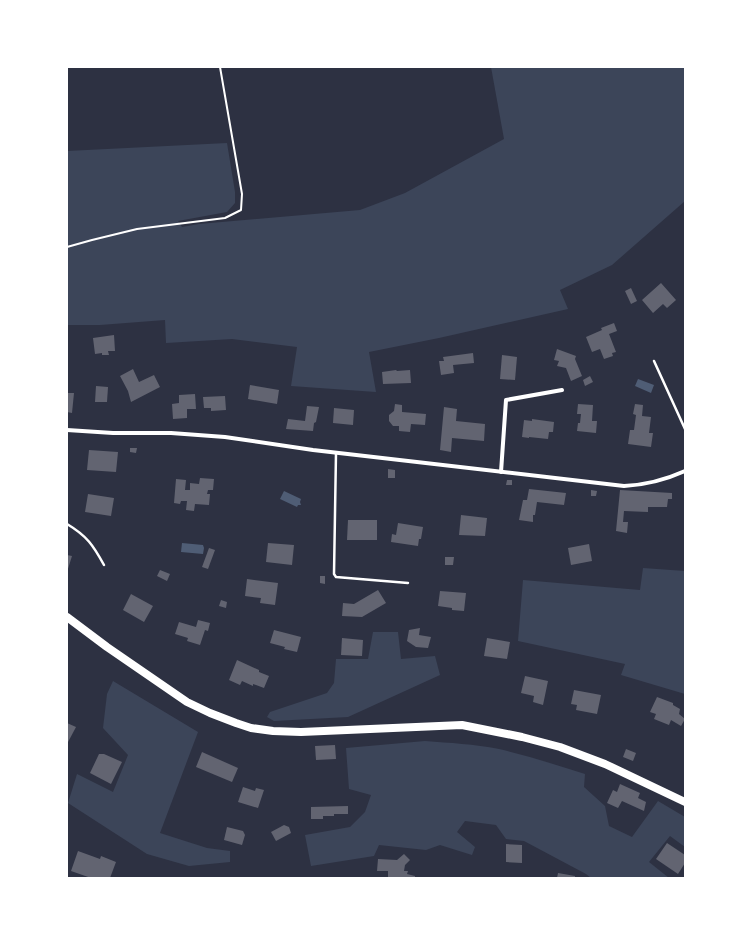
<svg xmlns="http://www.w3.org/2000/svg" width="752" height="945" font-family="Georgia,serif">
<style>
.green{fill:#3c4559}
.water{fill:#4f5d75}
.building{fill:#626471}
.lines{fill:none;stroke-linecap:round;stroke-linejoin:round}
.path{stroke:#fff;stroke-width:2}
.service{stroke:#fff;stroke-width:2.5}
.minor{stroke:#fff;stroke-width:4}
.primary{stroke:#fff;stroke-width:8}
</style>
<rect width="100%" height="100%" fill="#2d3142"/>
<g class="green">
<path d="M491 67H685V201L612 265 560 290 568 309 439 338 369 352 376 392 291 386 297 347 232 339 166 343 165 320 100 325H67V151L227 143 235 192V203L227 212 178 221 182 227 199 224 360 210 405 193 504 139Z"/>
<path d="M643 568 685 571V694L621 675 625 664 518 641 523 580 640 590Z"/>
<path d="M373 632H398L401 659 435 656 440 675 348 717 274 721 267 717 270 712 327 693 334 683 336 659H368Z"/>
<path d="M113 681 198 732 160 833 207 848 230 851V862L189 866 147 854 68 803 77 774 113 792 128 755 103 728 107 694Z"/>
<path d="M425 741C450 743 474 744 499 749 528 756 557 765 585 774L584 787 605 806 609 826 632 837 658 801 685 817V847L670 836 649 862 669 878H591L586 874 524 841 506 839 496 825 465 821 457 832 475 847 472 855 440 845 426 850 379 845 374 856 311 866 305 835 350 827 365 812 371 795 349 789 346 748Z"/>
</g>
<g class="water">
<path d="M638 379 654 385 651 393 635 386Z"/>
<path d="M284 491 301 499 300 502 301 505H298L297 507 280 499Z"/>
<path d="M182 543 203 545 204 548 203 554 181 552Z"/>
</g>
<g class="building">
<path d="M661 283 676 300 667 308 663 304 653 313 642 300Z"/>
<path d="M631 288 637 301 631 304 625 291Z"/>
<path d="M614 323 617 331 609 334 616 352 612 353 613 356 604 359 600 349 592 352 586 337 602 330 601 328Z"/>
<path d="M114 335 115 351H108L109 355H102V353L95 354 93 338Z"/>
<path d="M557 349 576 356 575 359 582 376 571 381 566 368 557 366 559 361 554 360Z"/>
<path d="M473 353 474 363 453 365 454 373 441 375 439 361H444L443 357Z"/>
<path d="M502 355 517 357 515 380 500 379Z"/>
<path d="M133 369 139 382 154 375 160 387 131 402 128 391 120 376Z"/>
<path d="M396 370 397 371 410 370 411 383 383 384 382 372Z"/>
<path d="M590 376 593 382 585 386 583 380Z"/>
<path d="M250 385 279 390 277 404 248 399Z"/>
<path d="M96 386 108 387 107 402H95Z"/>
<path d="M67 393H74L72 413 67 412Z"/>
<path d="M195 394 196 409H187V418L173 419 172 404 179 403V395Z"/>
<path d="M225 396 226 410 211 411V408H204L203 397Z"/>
<path d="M395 404 402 405V412L426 414 425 425 411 424 410 432 399 431V426H393L389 421V415L394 411Z"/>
<path d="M578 404 593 405 592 421H597L596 433 577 431 578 423H580L581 414H577Z"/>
<path d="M635 404 643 405 642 416 651 417 649 433H653L651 447 628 444 630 430H634L636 415 633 414Z"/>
<path d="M307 406 319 407 316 422 314 423 313 431 286 429 288 419 305 421Z"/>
<path d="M444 407 457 409 456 421 485 424 484 441 452 438 451 452 440 450Z"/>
<path d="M334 408 354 410 353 425 333 423Z"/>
<path d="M532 419 554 422 553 432H549L548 439 529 437V438L522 437 524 420 532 421Z"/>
<path d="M130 448H137L136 453 130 452Z"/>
<path d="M89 450 118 452 116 472 87 470Z"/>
<path d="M388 469 395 470V478H388Z"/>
<path d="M200 478 214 479 213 490H208L207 494H210L209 505 195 504 194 511 186 510 187 501H181L180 504 174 503 176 479 186 480 185 490H190V483L199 484Z"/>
<path d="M507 480H512V485H506Z"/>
<path d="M529 489 566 493 564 505 537 502 535 515H533V522L519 520 523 500H527Z"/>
<path d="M591 490 597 491 596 496H591Z"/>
<path d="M620 490 672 493V499H668L667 507H648V512L624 511 623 522H628L627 533 616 531Z"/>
<path d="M88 494 114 498 111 516 85 512Z"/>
<path d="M461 515 487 518 485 536 459 535Z"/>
<path d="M348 520H377V540H347Z"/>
<path d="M398 523 423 527 421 539H419L418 546 391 542 392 534 396 535Z"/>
<path d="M268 543 294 545 292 565 266 562Z"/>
<path d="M589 544 592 561 571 565 568 548Z"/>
<path d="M209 548 215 550 208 569 202 567Z"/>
<path d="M67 555 72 556 67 572Z"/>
<path d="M445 557H454L453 565H445Z"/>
<path d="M160 570 170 574 167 581 157 576Z"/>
<path d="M320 576H325V584L320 583Z"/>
<path d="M247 579 278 583 275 605 260 603 261 598 245 596Z"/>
<path d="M378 590 386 603 362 617 342 616 343 603 354 604Z"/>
<path d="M440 591 466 593 464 611 452 610V608L438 606Z"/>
<path d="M131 594 153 606 144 622 123 610Z"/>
<path d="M221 600 227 602 226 608 219 606Z"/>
<path d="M198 620 210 623 208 631 205 630 200 645 187 641 188 638 175 634 179 622 196 627Z"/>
<path d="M420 628 419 635 431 637 428 648 416 647 407 641 409 630Z"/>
<path d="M274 630 301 637 297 652 284 649 285 647 270 643Z"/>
<path d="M342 638 363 640 362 656 341 655Z"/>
<path d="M487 638 510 642 507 659 484 656Z"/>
<path d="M237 660 259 670V672L269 676 264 688 253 684V686L242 681 240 685 229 680Z"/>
<path d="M525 676 548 681 543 705 533 702 534 696 521 693Z"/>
<path d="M574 690 601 695 597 714 576 710 577 705 571 704Z"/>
<path d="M657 697 673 703V705L680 709 679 714 685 719 681 726 671 720 669 725 654 719 656 714 650 712Z"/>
<path d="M67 723 76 727 67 744Z"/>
<path d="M335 745 336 759 316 760 315 746Z"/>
<path d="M626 749 636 753 633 761 623 757Z"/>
<path d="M202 752 238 768 232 782 196 767Z"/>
<path d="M99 754H104L122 762 111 784 90 773Z"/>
<path d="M620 784 640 793 638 798 646 802 644 811 622 801 618 808 607 803 613 790 617 792Z"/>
<path d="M243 787 255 791 256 788 264 790 258 808 238 802Z"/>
<path d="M348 806V814H334V816H323V819H311V807Z"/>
<path d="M284 825 289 827 291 833 276 841 271 832Z"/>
<path d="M227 827 243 831 245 835 242 845 224 840Z"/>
<path d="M667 843 685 855V863L678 874 656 859Z"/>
<path d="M506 844 522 845V863L506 862Z"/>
<path d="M78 851 100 859 101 856 116 862 110 878H91L71 871Z"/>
<path d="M404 854 410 860 405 865 404 871H408L407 874 415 876V878H388V871H377L378 859 397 860Z"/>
<path d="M558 873 575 876V878H557Z"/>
</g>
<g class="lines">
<path class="path" d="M67 247 92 240 137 229 225 218 241 210 242 194 220 67"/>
<g class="service">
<path d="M654 361 685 429"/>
<path d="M336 453 334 574 336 577 408 583"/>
<path d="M67 524C87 536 93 545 104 565"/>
</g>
<g class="minor">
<path d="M67 430 113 433H171L225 437 313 450 624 486C645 485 665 480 685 471"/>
<path d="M501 472 506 400 562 390"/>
</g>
<path class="primary" d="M67 617 107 647 187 702 210 713 236 723 251 728 273 731 301 732 462 725 522 737 560 747 605 764 685 802"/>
</g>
<rect width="752" height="945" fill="none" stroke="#ffffff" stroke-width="136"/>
</svg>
